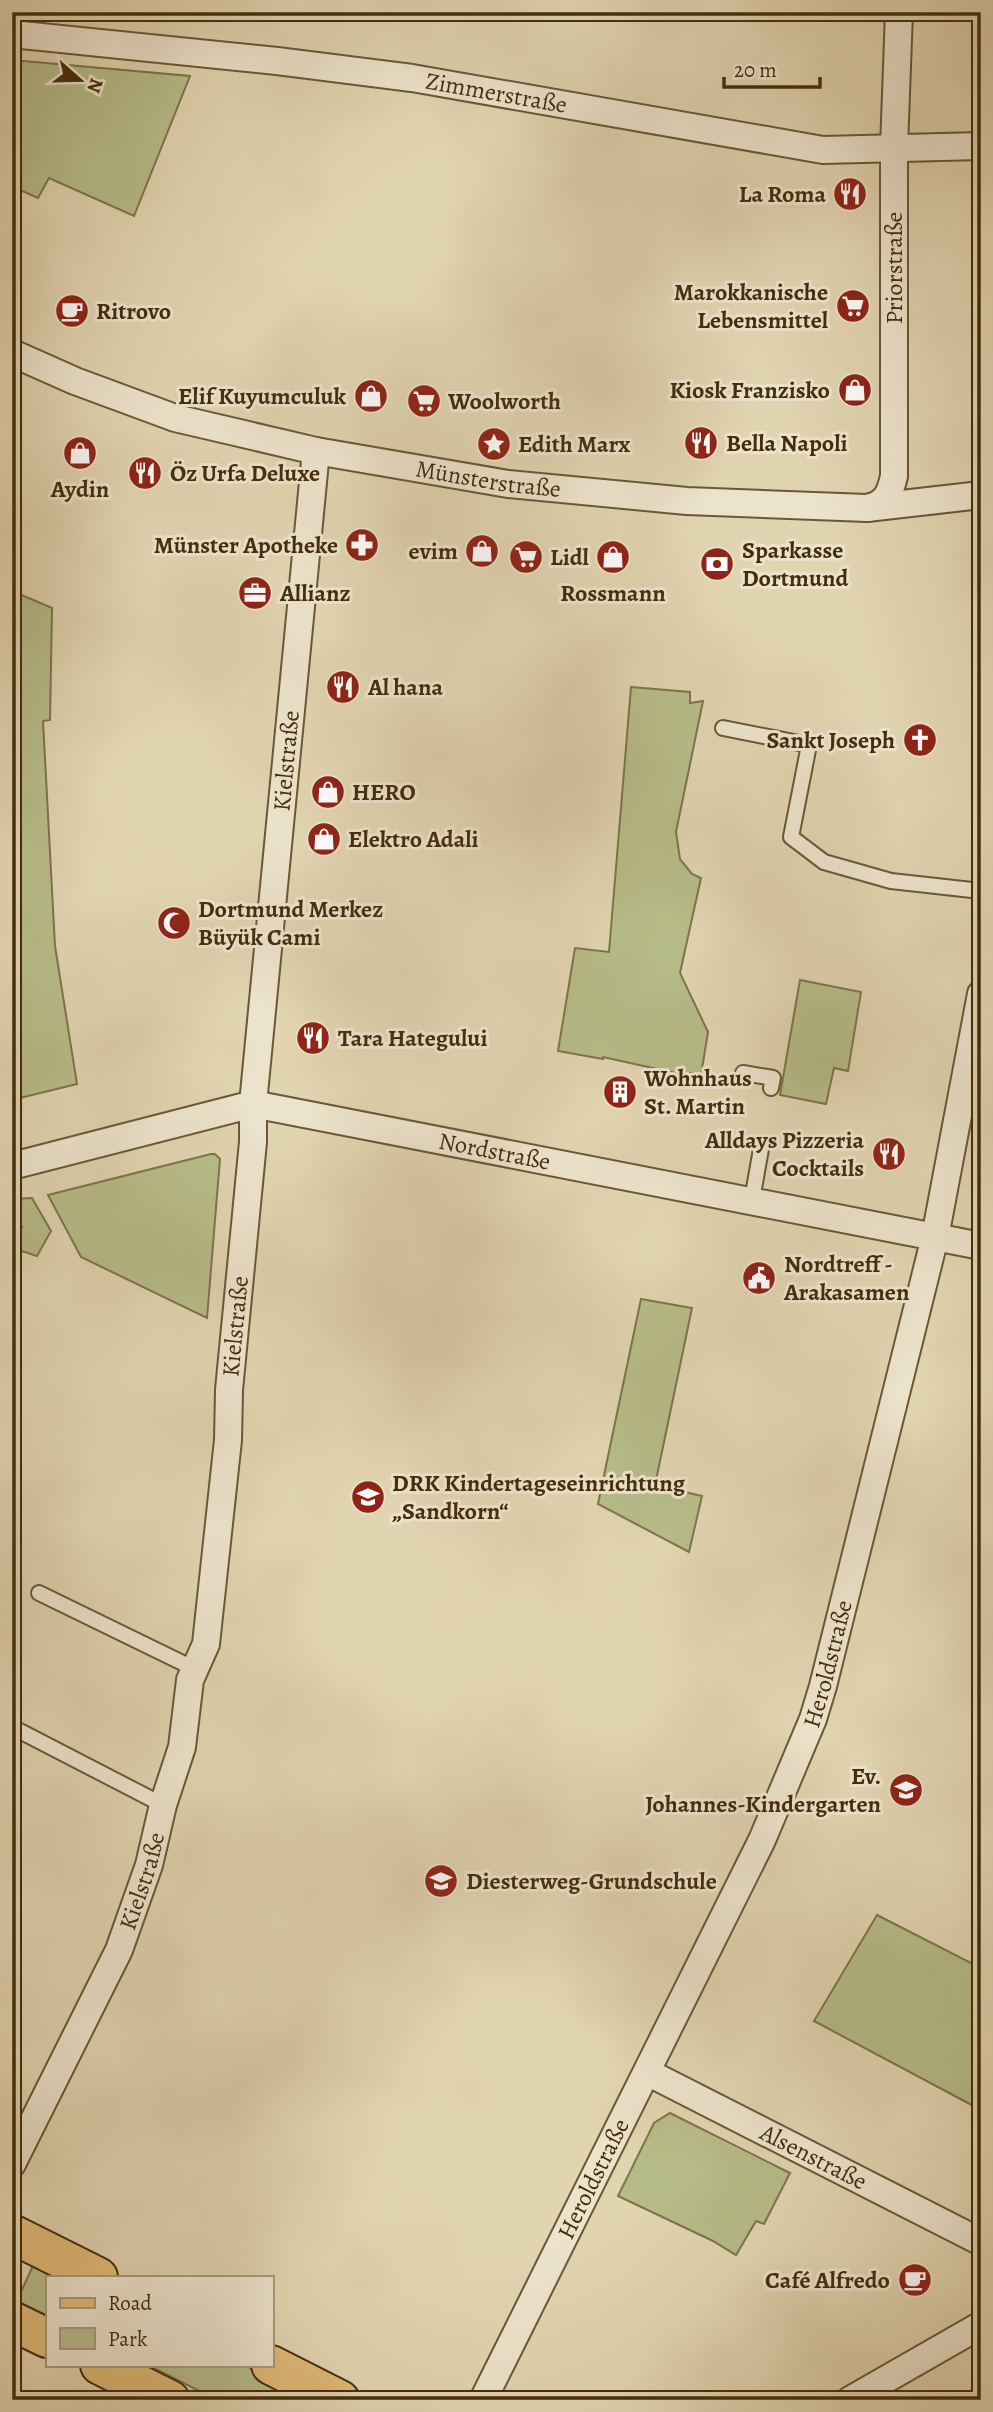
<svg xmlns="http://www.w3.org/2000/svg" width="993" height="2412" font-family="Alegreya,serif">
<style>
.green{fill:#b6bc89;stroke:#7e744a;stroke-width:2}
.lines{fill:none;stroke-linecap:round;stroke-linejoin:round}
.lane-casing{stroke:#6c5735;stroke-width:18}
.street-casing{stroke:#6c5735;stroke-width:30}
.primary-casing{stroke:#452d0c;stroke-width:42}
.lane{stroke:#ece3cc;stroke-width:14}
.street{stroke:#ece3cc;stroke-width:26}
.primary{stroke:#e0ba78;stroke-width:38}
.labels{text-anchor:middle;stroke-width:6;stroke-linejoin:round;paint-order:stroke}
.street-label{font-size:24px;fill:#452d0c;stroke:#ece3cc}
.poi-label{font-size:24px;font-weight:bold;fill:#452d0c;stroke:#ece3cc;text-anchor:start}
</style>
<rect width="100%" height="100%" fill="#e1d4b1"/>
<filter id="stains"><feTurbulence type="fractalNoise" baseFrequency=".00286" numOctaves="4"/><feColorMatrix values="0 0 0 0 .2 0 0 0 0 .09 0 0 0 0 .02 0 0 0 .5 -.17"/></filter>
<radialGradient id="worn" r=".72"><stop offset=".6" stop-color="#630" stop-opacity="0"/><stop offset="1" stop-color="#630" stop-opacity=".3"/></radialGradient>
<g class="green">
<path d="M12 60 190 76 134 216 49 178 38 198 18 189 12 201Z"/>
<path d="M12 591 52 608 50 720 43 721 55 946 77 1084 12 1100Z"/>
<path d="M631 687 690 692V703L703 701 676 832 680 859 692 874 701 878 680 973 708 1032 701 1075 690 1073 689 1076 603 1057V1059L558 1051 575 948 609 952Z"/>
<path d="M800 980 861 992 848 1071 834 1068 826 1104 780 1095Z"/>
<path d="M211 1154H215L220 1159 207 1318 81 1257 48 1195Z"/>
<path d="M32 1198 51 1231 37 1256 12 1248 22 1227 12 1222V1199Z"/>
<path d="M641 1299 692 1308 655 1485 702 1496 689 1552 598 1504Z"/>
<path d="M877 1915 981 1968V2110L814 2021Z"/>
<path d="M670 2113 790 2173 764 2224 756 2221 736 2255 713 2241 618 2196 654 2123Z"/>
<path d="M35 2261 70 2277H47V2317L16 2303Z"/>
<path d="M148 2365H245L311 2400H217Z"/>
</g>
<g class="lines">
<g class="lane-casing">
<g id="lane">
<path d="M723 728 809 745 791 837 824 862 891 881 981 891"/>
<path d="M743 1073 773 1078 771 1088"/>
<path d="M752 1200 761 1149"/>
<path d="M39 1593 195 1669"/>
<path d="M12 1727 163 1805"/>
</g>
</g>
<g class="street-casing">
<g id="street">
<path id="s1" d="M12 34 277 61 412 78 823 150 981 146"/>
<path id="s2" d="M12 353 75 381 175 418 316 451 508 484 687 501 867 508 981 495"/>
<path d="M867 508C886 504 890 494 894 476V148L899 12"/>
<path id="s3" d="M12 1166 253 1104 981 1246"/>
<path id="s4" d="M647 2072 981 2242"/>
<path id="s5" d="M12 2164 119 1950 149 1865 163 1805 182 1747 190 1680 206 1644 228 1440 229 1390 253 1142V1104L316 451"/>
<path id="s6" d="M483 2400 762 1840 813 1719 823 1686 935 1237 981 994"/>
<path d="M850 2400 981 2325"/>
</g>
</g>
<g class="primary-casing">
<g id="primary">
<path d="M12 2234 98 2277"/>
<path d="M12 2321 47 2338"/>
<path d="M100 2365 170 2400"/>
<path d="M271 2365 340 2400"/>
</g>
</g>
<use href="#lane" class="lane"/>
<use href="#street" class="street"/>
<use href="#primary" class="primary"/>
</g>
<defs>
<g id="restaurant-disc" transform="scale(1.75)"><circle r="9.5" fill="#8f2418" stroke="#ece3cc"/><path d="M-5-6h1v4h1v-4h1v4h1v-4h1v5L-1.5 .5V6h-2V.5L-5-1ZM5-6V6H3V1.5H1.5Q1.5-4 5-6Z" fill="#fff"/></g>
<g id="supermarket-disc" transform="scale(1.75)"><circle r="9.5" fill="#8f2418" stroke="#ece3cc"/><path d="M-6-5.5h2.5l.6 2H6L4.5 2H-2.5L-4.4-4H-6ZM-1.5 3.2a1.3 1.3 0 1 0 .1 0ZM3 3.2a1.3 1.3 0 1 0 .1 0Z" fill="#fff"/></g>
<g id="cafe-disc" transform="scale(1.75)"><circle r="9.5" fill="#8f2418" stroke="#ece3cc"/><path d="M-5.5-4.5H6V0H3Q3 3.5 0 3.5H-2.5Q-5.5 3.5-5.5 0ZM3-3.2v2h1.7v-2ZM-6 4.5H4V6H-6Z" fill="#fff"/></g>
<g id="shop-disc" transform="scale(1.75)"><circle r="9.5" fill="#8f2418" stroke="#ece3cc"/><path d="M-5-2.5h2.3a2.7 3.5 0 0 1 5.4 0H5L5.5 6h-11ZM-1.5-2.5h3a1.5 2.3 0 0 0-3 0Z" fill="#fff"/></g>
<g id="sight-disc" transform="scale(1.75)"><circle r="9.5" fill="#8f2418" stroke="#ece3cc"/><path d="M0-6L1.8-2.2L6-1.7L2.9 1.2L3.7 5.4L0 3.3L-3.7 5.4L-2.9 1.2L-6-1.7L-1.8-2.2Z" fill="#fff"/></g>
<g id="pharmacy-disc" transform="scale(1.75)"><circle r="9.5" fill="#8f2418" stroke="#ece3cc"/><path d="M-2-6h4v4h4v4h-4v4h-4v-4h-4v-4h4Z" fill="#fff"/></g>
<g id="bank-disc" transform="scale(1.75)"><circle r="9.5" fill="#8f2418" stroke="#ece3cc"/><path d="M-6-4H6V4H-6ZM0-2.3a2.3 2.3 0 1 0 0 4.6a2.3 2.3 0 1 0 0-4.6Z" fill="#fff"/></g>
<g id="office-disc" transform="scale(1.75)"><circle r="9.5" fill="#8f2418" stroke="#ece3cc"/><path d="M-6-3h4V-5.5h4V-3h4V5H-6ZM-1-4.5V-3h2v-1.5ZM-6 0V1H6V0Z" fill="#fff"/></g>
<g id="church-disc" transform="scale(1.75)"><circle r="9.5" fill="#8f2418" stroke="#ece3cc"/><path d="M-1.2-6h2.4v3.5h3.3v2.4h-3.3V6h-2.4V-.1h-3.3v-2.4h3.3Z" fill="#fff"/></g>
<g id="mosque-disc" transform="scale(1.75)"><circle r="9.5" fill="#8f2418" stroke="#ece3cc"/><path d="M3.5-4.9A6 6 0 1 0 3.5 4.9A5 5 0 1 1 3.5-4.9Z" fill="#fff"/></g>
<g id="building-disc" transform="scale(1.75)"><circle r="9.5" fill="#8f2418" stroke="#ece3cc"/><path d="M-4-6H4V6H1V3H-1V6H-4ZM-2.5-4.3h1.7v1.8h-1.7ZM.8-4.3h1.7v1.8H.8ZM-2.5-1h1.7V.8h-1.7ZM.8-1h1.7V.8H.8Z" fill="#fff"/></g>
<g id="civic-disc" transform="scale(1.75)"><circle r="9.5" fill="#8f2418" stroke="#ece3cc"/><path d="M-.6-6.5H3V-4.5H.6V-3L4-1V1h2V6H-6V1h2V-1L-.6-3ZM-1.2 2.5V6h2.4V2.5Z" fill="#fff"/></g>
<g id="school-disc" transform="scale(1.75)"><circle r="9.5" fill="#8f2418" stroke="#ece3cc"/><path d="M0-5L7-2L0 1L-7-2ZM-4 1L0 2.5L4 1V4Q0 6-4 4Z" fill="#fff"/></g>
</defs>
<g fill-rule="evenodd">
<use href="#restaurant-disc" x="850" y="194"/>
<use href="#supermarket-disc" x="853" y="306"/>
<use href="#cafe-disc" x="72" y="311"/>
<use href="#shop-disc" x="855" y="390"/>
<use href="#shop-disc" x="371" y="396"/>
<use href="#supermarket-disc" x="424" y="401"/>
<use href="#restaurant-disc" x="701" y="443"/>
<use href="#sight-disc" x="494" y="444"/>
<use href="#shop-disc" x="80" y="453"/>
<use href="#restaurant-disc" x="145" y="473"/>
<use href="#pharmacy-disc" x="362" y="545"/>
<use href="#shop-disc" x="482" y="551"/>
<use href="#supermarket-disc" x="526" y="557"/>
<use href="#shop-disc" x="613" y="557"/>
<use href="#bank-disc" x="717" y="564"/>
<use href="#office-disc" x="255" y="593"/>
<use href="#restaurant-disc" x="343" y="687"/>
<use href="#church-disc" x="920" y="740"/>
<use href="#shop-disc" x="328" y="792"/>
<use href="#shop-disc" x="324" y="839"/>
<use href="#mosque-disc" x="174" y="923"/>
<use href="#restaurant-disc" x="313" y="1038"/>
<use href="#building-disc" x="620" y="1092"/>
<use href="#restaurant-disc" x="889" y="1154"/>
<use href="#civic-disc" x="759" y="1278"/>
<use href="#school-disc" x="368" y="1497"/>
<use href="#school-disc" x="906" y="1790"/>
<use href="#school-disc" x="441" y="1881"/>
<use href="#cafe-disc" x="915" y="2280"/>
</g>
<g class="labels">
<g class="street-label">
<text dy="8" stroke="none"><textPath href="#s1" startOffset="488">Zimmerstraße</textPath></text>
<text transform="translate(894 268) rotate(-90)" y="8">Priorstraße</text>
<text dy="8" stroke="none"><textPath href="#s2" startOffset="495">Münsterstraße</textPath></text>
<text dy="8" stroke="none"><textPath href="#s5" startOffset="1446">Kielstraße</textPath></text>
<text dy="8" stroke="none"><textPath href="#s3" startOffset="495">Nordstraße</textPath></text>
<text dy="8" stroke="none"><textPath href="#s5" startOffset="878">Kielstraße</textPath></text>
<text dy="8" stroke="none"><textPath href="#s6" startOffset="814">Heroldstraße</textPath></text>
<text dy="8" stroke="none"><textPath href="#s5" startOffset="312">Kielstraße</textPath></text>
<text dy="8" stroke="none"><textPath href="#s4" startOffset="187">Alsenstraße</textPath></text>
<text dy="8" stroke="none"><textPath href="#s6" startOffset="247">Heroldstraße</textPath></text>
</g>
<g class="poi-label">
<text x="826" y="202" text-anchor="end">La Roma</text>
<text x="828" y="300" text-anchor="end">Marokkanische<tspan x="828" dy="28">Lebensmittel</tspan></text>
<text x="96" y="319">Ritrovo</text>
<text x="830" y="398" text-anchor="end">Kiosk Franzisko</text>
<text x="346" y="404" text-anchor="end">Elif Kuyumculuk</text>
<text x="448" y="409">Woolworth</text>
<text x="726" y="451">Bella Napoli</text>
<text x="518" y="452">Edith Marx</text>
<text x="170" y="481">Öz Urfa Deluxe</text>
<text x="80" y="497" text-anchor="middle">Aydin</text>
<text x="338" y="553" text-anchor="end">Münster Apotheke</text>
<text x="742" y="558">Sparkasse<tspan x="742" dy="28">Dortmund</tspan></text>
<text x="458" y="559" text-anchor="end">evim</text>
<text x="550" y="565">Lidl</text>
<text x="280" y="601">Allianz</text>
<text x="613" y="601" text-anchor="middle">Rossmann</text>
<text x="368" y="695">Al hana</text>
<text x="895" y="748" text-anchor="end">Sankt Joseph</text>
<text x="352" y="800">HERO</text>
<text x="348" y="847">Elektro Adali</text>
<text x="198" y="917">Dortmund Merkez<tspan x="198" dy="28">Büyük Cami</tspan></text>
<text x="338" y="1046">Tara Hategului</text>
<text x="644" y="1086">Wohnhaus<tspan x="644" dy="28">St. Martin</tspan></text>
<text x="864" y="1148" text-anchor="end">Alldays Pizzeria<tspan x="864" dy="28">Cocktails</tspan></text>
<text x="784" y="1272">Nordtreff -<tspan x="784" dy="28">Arakasamen</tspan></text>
<text x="392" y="1491">DRK Kindertageseinrichtung<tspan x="392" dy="28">„Sandkorn“</tspan></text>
<text x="881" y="1784" text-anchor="end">Ev.<tspan x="881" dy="28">Johannes-Kindergarten</tspan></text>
<text x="466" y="1889">Diesterweg-Grundschule</text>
<text x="890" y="2288" text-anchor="end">Café Alfredo</text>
</g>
</g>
<rect width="993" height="2412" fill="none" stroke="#e1d4b1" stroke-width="42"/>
<rect x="14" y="14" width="965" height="2384" fill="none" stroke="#452d0c" stroke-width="3.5"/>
<rect x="21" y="21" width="951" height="2370" fill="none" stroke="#452d0c" stroke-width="2"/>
<rect x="46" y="2276" width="228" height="91" fill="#ece3cc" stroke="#a99a7f" stroke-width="2"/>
<rect x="60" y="2298" width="35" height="10" fill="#e0ba78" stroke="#a99a7f" stroke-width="2"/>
<text x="108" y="2310" font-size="21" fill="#452d0c">Road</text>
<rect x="60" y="2328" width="35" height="21" fill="#b6bc89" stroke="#a99a7f" stroke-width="2"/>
<text x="108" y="2346" font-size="21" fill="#452d0c">Park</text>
<g transform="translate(80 80) rotate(110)" stroke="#ece3cc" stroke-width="5" paint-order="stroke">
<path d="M0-5L12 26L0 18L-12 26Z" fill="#452d0c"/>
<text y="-10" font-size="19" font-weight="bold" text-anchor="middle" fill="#452d0c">N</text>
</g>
<path d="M724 77v10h96v-10" fill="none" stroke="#452d0c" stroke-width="3.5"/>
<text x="734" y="77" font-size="21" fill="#452d0c" stroke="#ece3cc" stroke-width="5" paint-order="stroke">20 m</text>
<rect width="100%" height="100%" filter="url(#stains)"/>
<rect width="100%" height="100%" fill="url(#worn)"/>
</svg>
